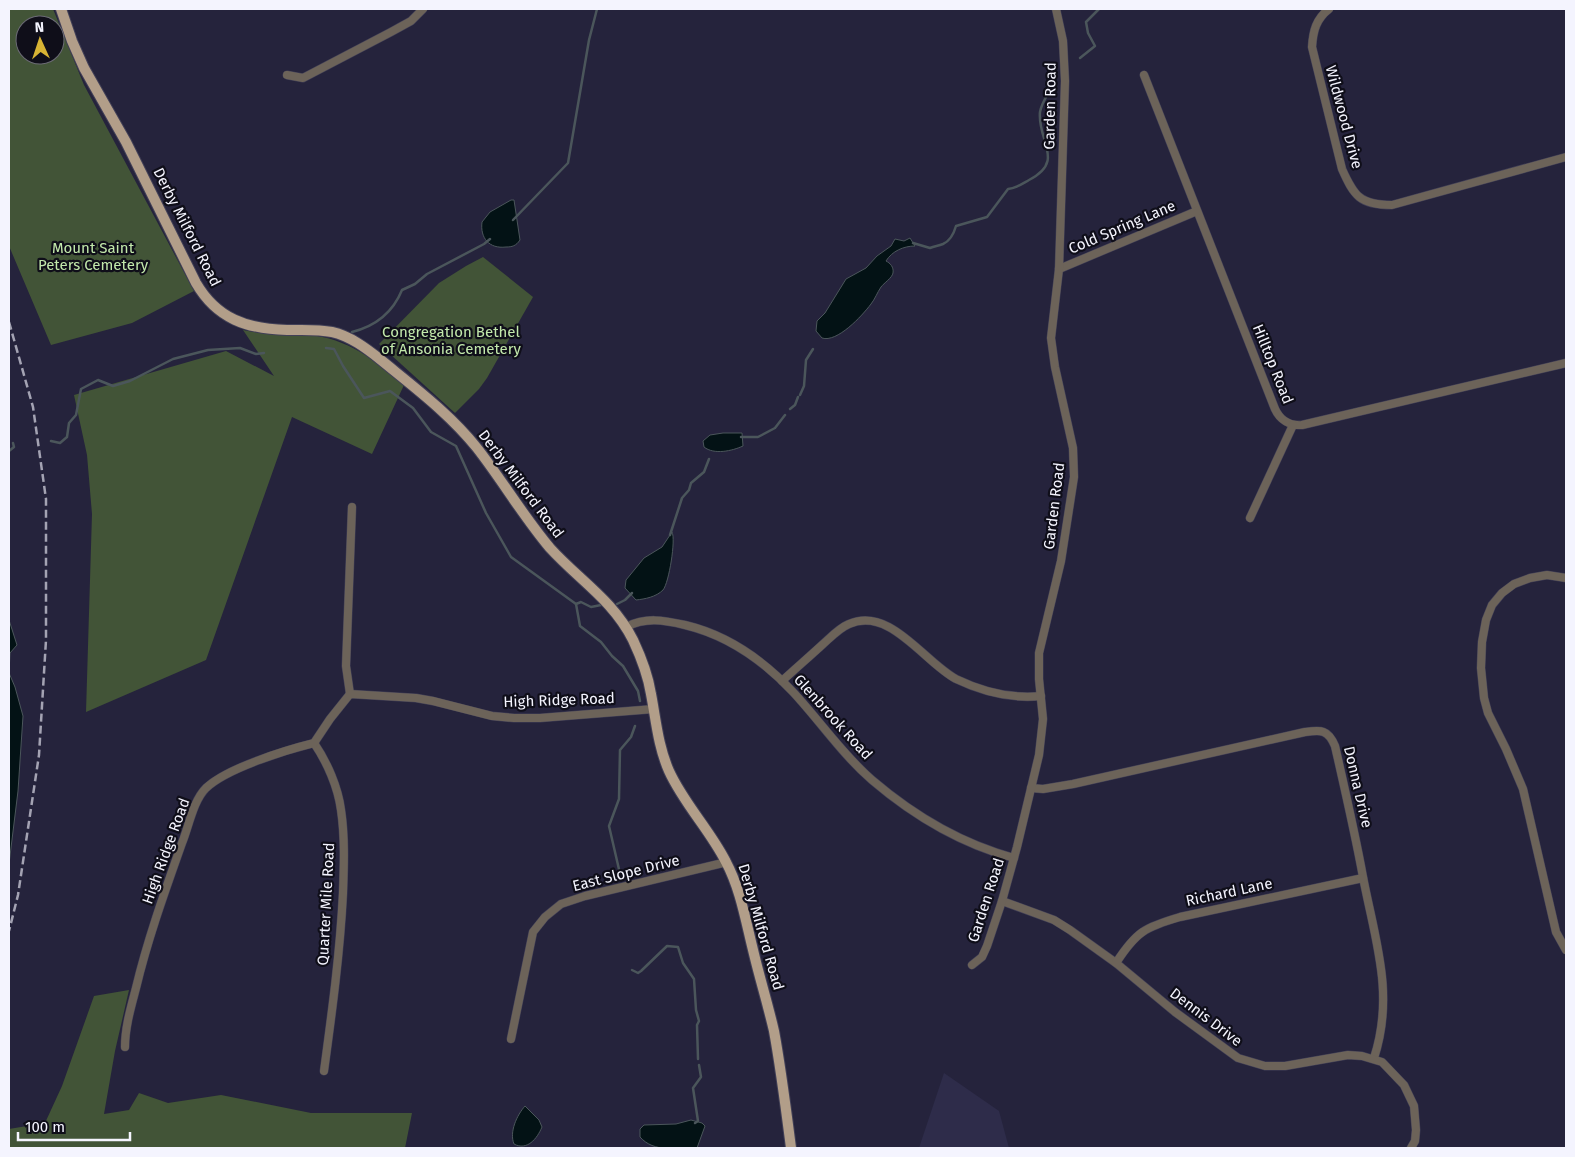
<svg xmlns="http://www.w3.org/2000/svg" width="1575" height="1157" font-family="'Fira Sans',sans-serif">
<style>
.built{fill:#2e2c4a}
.green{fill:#425437;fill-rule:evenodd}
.water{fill:#031215;stroke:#4b565b}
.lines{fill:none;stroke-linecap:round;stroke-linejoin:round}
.stream{stroke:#4b565b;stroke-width:2.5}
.minor-casing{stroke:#424057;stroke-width:9}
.major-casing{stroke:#424057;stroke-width:12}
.minor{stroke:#6c6359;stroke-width:8}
.major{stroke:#b29e89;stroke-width:10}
.rail{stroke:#a4a3b3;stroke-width:2.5;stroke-dasharray:8 4;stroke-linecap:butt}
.labels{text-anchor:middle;stroke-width:4.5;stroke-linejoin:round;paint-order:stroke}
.street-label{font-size:15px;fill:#f4f4fe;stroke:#0f0e19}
.park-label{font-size:15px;fill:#c2e8ab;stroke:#0f0e19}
</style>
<rect width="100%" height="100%" fill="#25233c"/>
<path class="built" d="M944 1073 999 1111 1009 1148H919Z"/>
<g class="green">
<path d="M9 9H53L84 85 194 291 132 323 51 345 9 246ZM25 25H55V55H25Z"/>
<path d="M483 257 533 297 487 378 479 389 455 413 379 344 439 283 466 266Z"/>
<path d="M243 330C265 335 286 333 309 335 346 338 376 360 404 385L372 454 292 417 206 660 86 712 92 514 87 455 74 395 226 351 274 376Z"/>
<path d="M129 990 115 1051 104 1114 129 1110 139 1093 168 1103 221 1095 311 1113H412L405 1148H9V1129L45 1123 62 1086 94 996Z"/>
</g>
<g class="water">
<path d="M511 200H514L520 240C516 246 512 247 506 247 489 249 480 238 482 222L490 212Z"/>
<path d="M910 238 915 246C904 246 892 251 886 261 890 263 894 267 893 273 892 278 884 283 881 287 877 293 875 299 871 304 862 316 837 343 822 338L816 331 817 321 825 313 846 279 866 268 877 256 891 246 895 239 904 241Z"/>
<path d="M723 433H742L743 446C732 451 714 455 704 447L703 441 710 435Z"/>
<path d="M672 532C676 539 669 583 663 590 656 597 645 599 636 600L625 588 626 580 644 558 662 547Z"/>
<path d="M9 620 17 645 10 653 9 673 15 687 23 716 18 791 9 864Z"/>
<path d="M525 1106 539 1120 542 1127C537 1139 527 1151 514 1144 509 1132 517 1115 525 1106Z"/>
<path d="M691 1120 702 1123 705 1126 697 1148C677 1148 654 1153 640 1137V1129L644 1125 676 1124Z"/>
</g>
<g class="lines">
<g class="stream">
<path d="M1080 58 1095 46 1088 33 1086 22 1099 9"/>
<path d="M513 220 568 163 589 40 597 9"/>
<path d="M913 243 930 248C935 246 938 246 943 244 950 241 954 233 956 226L987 217 1008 189C1017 188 1022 184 1029 180 1066 161 1037 141 1040 112 1041 105 1047 95 1051 88"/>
<path d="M352 332C376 326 393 312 402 290L415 284 427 274 484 244 490 239"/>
<path d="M326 348 334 349 343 366 364 398 390 391 413 408 431 432 456 446 486 513 511 557 576 604 581 602 591 607 601 605"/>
<path d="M800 395 804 386 806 360 813 349"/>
<path d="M790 409 795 405 798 397"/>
<path d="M741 437H758L775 428 785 415"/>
<path d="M51 441 60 443 67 437 69 423 76 415 81 389 98 380 113 386 130 381 173 359 208 350 240 348 256 354 264 353"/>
<path d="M9 451 14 447 13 443"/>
<path d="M670 535 682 498 689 490 691 483 704 472 709 459"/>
<path d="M576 604 580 626 601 642 612 656 623 666 638 691 640 701"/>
<path d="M617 604 625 600 632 593"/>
<path d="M621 878 609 826 619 799 620 750 631 737 635 726"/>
<path d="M632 970 638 973 641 971 667 946 678 947 683 963 694 979 696 1010 699 1021 697 1025 698 1059"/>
<path d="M695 1123 698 1121 693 1088 701 1077 699 1065"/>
</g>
<g class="minor-casing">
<g id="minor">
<path d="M1329 9C1316 19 1313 31 1312 47L1342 169C1354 196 1360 205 1392 205L1566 157"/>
<path d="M287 75 303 78 391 32 411 21 423 9"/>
<path d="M1144 75 1275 409C1280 420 1290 426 1302 425L1566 363"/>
<path d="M1059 269 1197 211"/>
<path d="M1250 518 1293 425"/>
<path d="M1566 578 1547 575 1530 578 1514 584 1502 593 1492 605 1486 620 1482 642 1481 668 1484 698 1488 713 1506 749 1523 789 1556 932 1566 950"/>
<path d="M626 627C646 617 663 620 685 625 727 635 764 661 793 692 820 721 842 754 872 780 913 815 962 844 1014 858"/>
<path d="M782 681C795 669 809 657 822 645 830 638 839 628 849 624 890 606 924 662 956 679 983 692 1011 699 1041 696"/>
<path d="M350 694 346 666 352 507"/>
<path d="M314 743C327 762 338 787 341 810 345 837 344 865 343 893 340 953 332 1012 324 1071"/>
<path d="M1031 788 1043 789 1073 784 1305 732C1321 730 1328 729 1335 746 1345 790 1355 833 1363 877 1375 940 1395 994 1374 1058"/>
<path d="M1002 901 1054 920 1070 930 1116 963 1175 1012 1238 1058 1265 1066H1285L1348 1055 1362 1056 1382 1062 1404 1085 1414 1106 1416 1130 1415 1141 1411 1148"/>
<path d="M1116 963C1136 932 1145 927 1180 917L1363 878"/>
<path d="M972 965 982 957 987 946 1002 901 1017 847 1039 755 1043 719 1039 679V653L1061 561 1074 477 1073 448 1055 367 1051 338 1059 269 1065 81 1063 41 1056 9"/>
<path d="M511 1039 533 932 545 917 561 904 585 896 727 862"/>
<path d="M125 1047C125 1027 131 1007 136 988 148 938 165 891 182 843 189 826 193 801 206 788 227 768 286 750 314 743L330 719 350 694 416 698 433 701 492 716 514 718H540L654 709"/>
</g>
</g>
<g class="major-casing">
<path id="major" d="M61 9 72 41 84 68 126 142 196 283C217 319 247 329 287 330 302 330 317 329 332 332 350 336 366 348 381 360 414 387 450 414 477 448 502 480 523 516 550 548 579 580 613 600 633 640 641 657 648 675 651 694 656 720 658 746 669 771 684 804 710 830 726 862 741 890 746 923 754 954 760 979 768 1005 774 1031 781 1069 786 1109 791 1148"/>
</g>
<use href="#minor" class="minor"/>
<use href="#major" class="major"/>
<path class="rail" d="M9 322 33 407 46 499V640L39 755 18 895 9 931"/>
</g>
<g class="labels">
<g class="street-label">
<text transform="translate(1050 106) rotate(-89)" y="5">Garden Road</text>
<text transform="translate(1344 117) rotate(75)" y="5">Wildwood Drive</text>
<text transform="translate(187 227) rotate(63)" y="5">Derby Milford Road</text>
<text transform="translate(1122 227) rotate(-23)" y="5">Cold Spring Lane</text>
<text transform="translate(1273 364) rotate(68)" y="5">Hilltop Road</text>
<text transform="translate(521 484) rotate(53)" y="5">Derby Milford Road</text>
<text transform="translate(1054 506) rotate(-83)" y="5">Garden Road</text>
<text transform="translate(559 700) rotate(-2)" y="5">High Ridge Road</text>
<text transform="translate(833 717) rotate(48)" y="5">Glenbrook Road</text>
<text transform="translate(1358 787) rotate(77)" y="5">Donna Drive</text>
<text transform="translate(166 851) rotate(-70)" y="5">High Ridge Road</text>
<text transform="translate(626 873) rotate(-14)" y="5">East Slope Drive</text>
<text transform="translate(1229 892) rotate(-12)" y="5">Richard Lane</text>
<text transform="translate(986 900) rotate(-72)" y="5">Garden Road</text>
<text transform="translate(326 904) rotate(-87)" y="5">Quarter Mile Road</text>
<text transform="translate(761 927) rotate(74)" y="5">Derby Milford Road</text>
<text transform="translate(1206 1017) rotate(37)" y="5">Dennis Drive</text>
</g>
<g class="park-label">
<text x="93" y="253">Mount Saint<tspan x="93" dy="17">Peters Cemetery</tspan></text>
<text x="451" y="337">Congregation Bethel<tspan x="451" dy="17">of Ansonia Cemetery</tspan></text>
</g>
</g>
<rect width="1575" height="1157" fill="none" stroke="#f4f4fe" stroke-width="20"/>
<g transform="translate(40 40) rotate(357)"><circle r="24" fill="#0f0e19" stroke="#6b6a75"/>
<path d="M0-4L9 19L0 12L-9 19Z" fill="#d8b434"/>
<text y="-8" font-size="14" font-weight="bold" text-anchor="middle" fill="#f4f4fe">N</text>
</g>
<path d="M18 1132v8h112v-8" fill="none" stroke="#f4f4fe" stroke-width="2.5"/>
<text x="25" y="1132" font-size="15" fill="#f4f4fe" stroke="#0f0e19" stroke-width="4" paint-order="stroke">100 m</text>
</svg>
